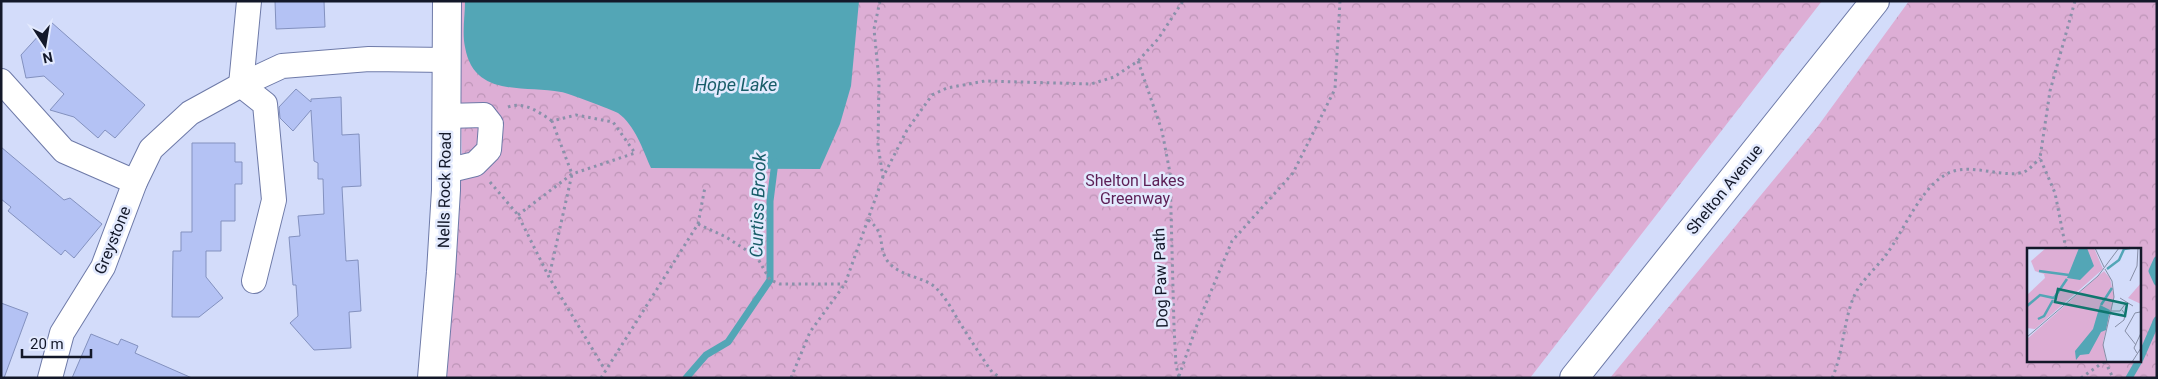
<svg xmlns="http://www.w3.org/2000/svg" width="2158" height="379" font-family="Roboto,sans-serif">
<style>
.park{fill:url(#park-crowns);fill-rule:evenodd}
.water{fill:#53a6b6}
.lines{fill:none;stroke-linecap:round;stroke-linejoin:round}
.stream{stroke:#53a6b6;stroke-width:7}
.building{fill:#b4c2f4;stroke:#8391bf}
.minor-casing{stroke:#6e7aa8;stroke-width:26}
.major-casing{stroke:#6e7aa8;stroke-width:30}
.path{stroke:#8a91aa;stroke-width:3;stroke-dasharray:2.5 4;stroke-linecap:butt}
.minor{stroke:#fff;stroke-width:24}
.major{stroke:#fff;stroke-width:28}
.labels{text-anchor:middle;stroke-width:5;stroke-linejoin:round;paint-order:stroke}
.park-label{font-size:16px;fill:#5c1f56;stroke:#e3eafe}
.street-label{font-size:16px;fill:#131829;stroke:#e3eafe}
.water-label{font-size:18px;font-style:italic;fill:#185d69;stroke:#e3eafe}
.inset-river{fill:none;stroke:#53a6b6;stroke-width:2.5}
.inset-road{fill:none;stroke:#868ea6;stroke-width:1}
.view{fill:#0f766e;fill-opacity:0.15;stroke:#0f766e;stroke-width:2.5}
.inset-edge{fill:none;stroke:#131829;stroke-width:2.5}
</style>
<defs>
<pattern id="park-crowns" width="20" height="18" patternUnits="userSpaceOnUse" patternTransform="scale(1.25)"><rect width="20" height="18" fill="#ddaed5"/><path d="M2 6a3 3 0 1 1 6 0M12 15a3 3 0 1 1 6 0" fill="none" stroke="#bd95b7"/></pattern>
</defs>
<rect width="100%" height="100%" fill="#d3dcfa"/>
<g class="park">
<path d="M459 1H1822L1530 378H447L451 299 462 170Z"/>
<path d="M1909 1H2157V378H1610L1818 126ZM2028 249H2139V360H2028Z"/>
</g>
<path class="water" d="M465 1H859L851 86 840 124 820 169 651 168C643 150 635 125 618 113 612 110 568 93 561 92 523 85 474 98 465 47 462 33 465 16 465 1Z"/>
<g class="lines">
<g class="stream">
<path d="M2157 260 2152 271 2157 282"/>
<path d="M686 378 706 355 728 342 770 280V201L775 162"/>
<path d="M2129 378 2140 359 2157 320"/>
</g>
</g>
<g class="building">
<path d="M275 1H324L325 27 276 29Z"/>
<path d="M51 22 145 105 115 138 105 130 98 138 74 117 50 110 64 94 44 76 26 78 21 55Z"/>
<path d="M296 89 311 102V99L341 97 342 135 359 134 361 186 342 187 346 261 358 260 361 311 349 312 351 348 314 350 290 323 298 316 296 285H293L289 237 300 236 298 216 324 214 323 179H318V163L314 161 311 110 293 131 280 118 279 107Z"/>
<path d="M192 143H235V162H242V184H235V221H221V251H206V277L223 298 199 317H172L173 251H181V232H192Z"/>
<path d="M1 147 64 200 70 198 102 224 74 258 65 250 61 255 8 211 11 207 1 199Z"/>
<path d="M1 303 28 313 4 378H1Z"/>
<path d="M91 334 118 345 121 339 138 346 135 353 192 378H72Z"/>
</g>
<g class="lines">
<g class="minor-casing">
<g id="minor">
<path d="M249 1 241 85 265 104 274 200 254 281"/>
<path d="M1 81 64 151 135 182"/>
<path d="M446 116 484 115 491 124 489 150 475 164 446 171"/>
<path d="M50 378 62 333 103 267 135 182 151 149 190 113 241 85 282 66 369 59 447 60"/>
</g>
</g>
<g class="major-casing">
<g id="major">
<path d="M432 378 441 272 446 190 447 1"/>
<path d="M1574 378 1875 1"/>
</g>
</g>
<g class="path">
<path d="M880 1 874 29 879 80 878 146 883 177"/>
<path d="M1138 61 1162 131 1170 173 1174 327 1176 365 1179 378"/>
<path d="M508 107C524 101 539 112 552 121"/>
<path d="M490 182 518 215 549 277 605 370"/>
<path d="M518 215 572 174 635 153 613 122 576 115 552 121 572 174 549 277"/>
<path d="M868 220C888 234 876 248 889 263 902 277 925 277 936 288 945 297 952 309 958 320 969 337 980 355 992 372L1001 378"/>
<path d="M698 224 726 237 757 257 770 280 780 284H844"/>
<path d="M2066 249 2055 193 2040 158 2050 91 2075 1"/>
<path d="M2105 361 2113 378"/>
<path d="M1179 376 1197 325 1232 241 1293 173 1335 89 1340 1"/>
<path d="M601 378 698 224 705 187"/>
<path d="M791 378 810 332 845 284 883 177 907 130 932 95 947 88 985 81 1091 84 1114 77 1138 61 1158 39 1183 1"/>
<path d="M1832 378C1844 352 1843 320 1855 294 1862 280 1877 267 1886 255 1904 231 1922 183 1951 172 1973 163 2008 180 2026 171 2031 168 2036 162 2040 158"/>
<path d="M2081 378 2105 361"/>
</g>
<use href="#minor" class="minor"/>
<use href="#major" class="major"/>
</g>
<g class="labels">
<g class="park-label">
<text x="1135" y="186">Shelton Lakes<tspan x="1135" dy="18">Greenway</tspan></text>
</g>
<g class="street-label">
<text transform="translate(1724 189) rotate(-51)" y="6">Shelton Avenue</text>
<text transform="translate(444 190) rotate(-89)" y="6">Nells Rock Road</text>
<text transform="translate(112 240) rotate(-68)" y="6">Greystone</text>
<text transform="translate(1160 278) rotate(-92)" y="6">Dog Paw Path</text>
</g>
<g class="water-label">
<text x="736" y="91">Hope Lake</text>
<text transform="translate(758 205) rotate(-88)" y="6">Curtiss Brook</text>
</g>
</g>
<g transform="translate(2027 248)">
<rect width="114" height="114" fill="#d3dcfa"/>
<path d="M19 0H67L76 21 8 81 0 80V47L18 30 17 26 8 23 4 13ZM77 23 83 30 87 49 76 94 79 113 0 114V91ZM114 35V56L101 50Z" fill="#ddaed5"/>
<path d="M52 0H60L67 18 53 32 40 30ZM73 57 83 62 79 82 74 84 62 106 53 107 49 112 48 103 66 81Z" fill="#53a6b6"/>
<path class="inset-river" d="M80 21 92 12 97 1 103 0M12 23 42 27M74 57 85 40M0 58 13 47 27 50 40 31M11 71 17 68 26 52"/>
<path class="inset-road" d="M68 0 77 19M78 21 85 33 87 49 76 97 80 114M103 33 110 18 111 0M93 50 106 58M84 63H93L99 55M88 79 97 72 98 66 95 62M0 89 71 28 92 0M109 97 98 83 108 65 113 64M110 105 107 100 114 85M105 114 114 100"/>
<path class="view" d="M31 41 100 56 98 68 28 54Z"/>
<rect width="114" height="114" class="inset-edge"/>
</g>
<rect width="2158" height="379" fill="none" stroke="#131829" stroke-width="5"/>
<g transform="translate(45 45) rotate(168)" stroke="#e3eafe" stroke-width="4" paint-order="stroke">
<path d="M0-4L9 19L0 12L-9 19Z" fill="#131829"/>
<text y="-8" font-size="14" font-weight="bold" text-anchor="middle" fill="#131829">N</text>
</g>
<path d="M22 349v8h69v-8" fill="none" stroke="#131829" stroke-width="2.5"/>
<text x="30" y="349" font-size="15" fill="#131829" stroke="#e3eafe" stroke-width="4" paint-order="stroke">20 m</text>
</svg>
